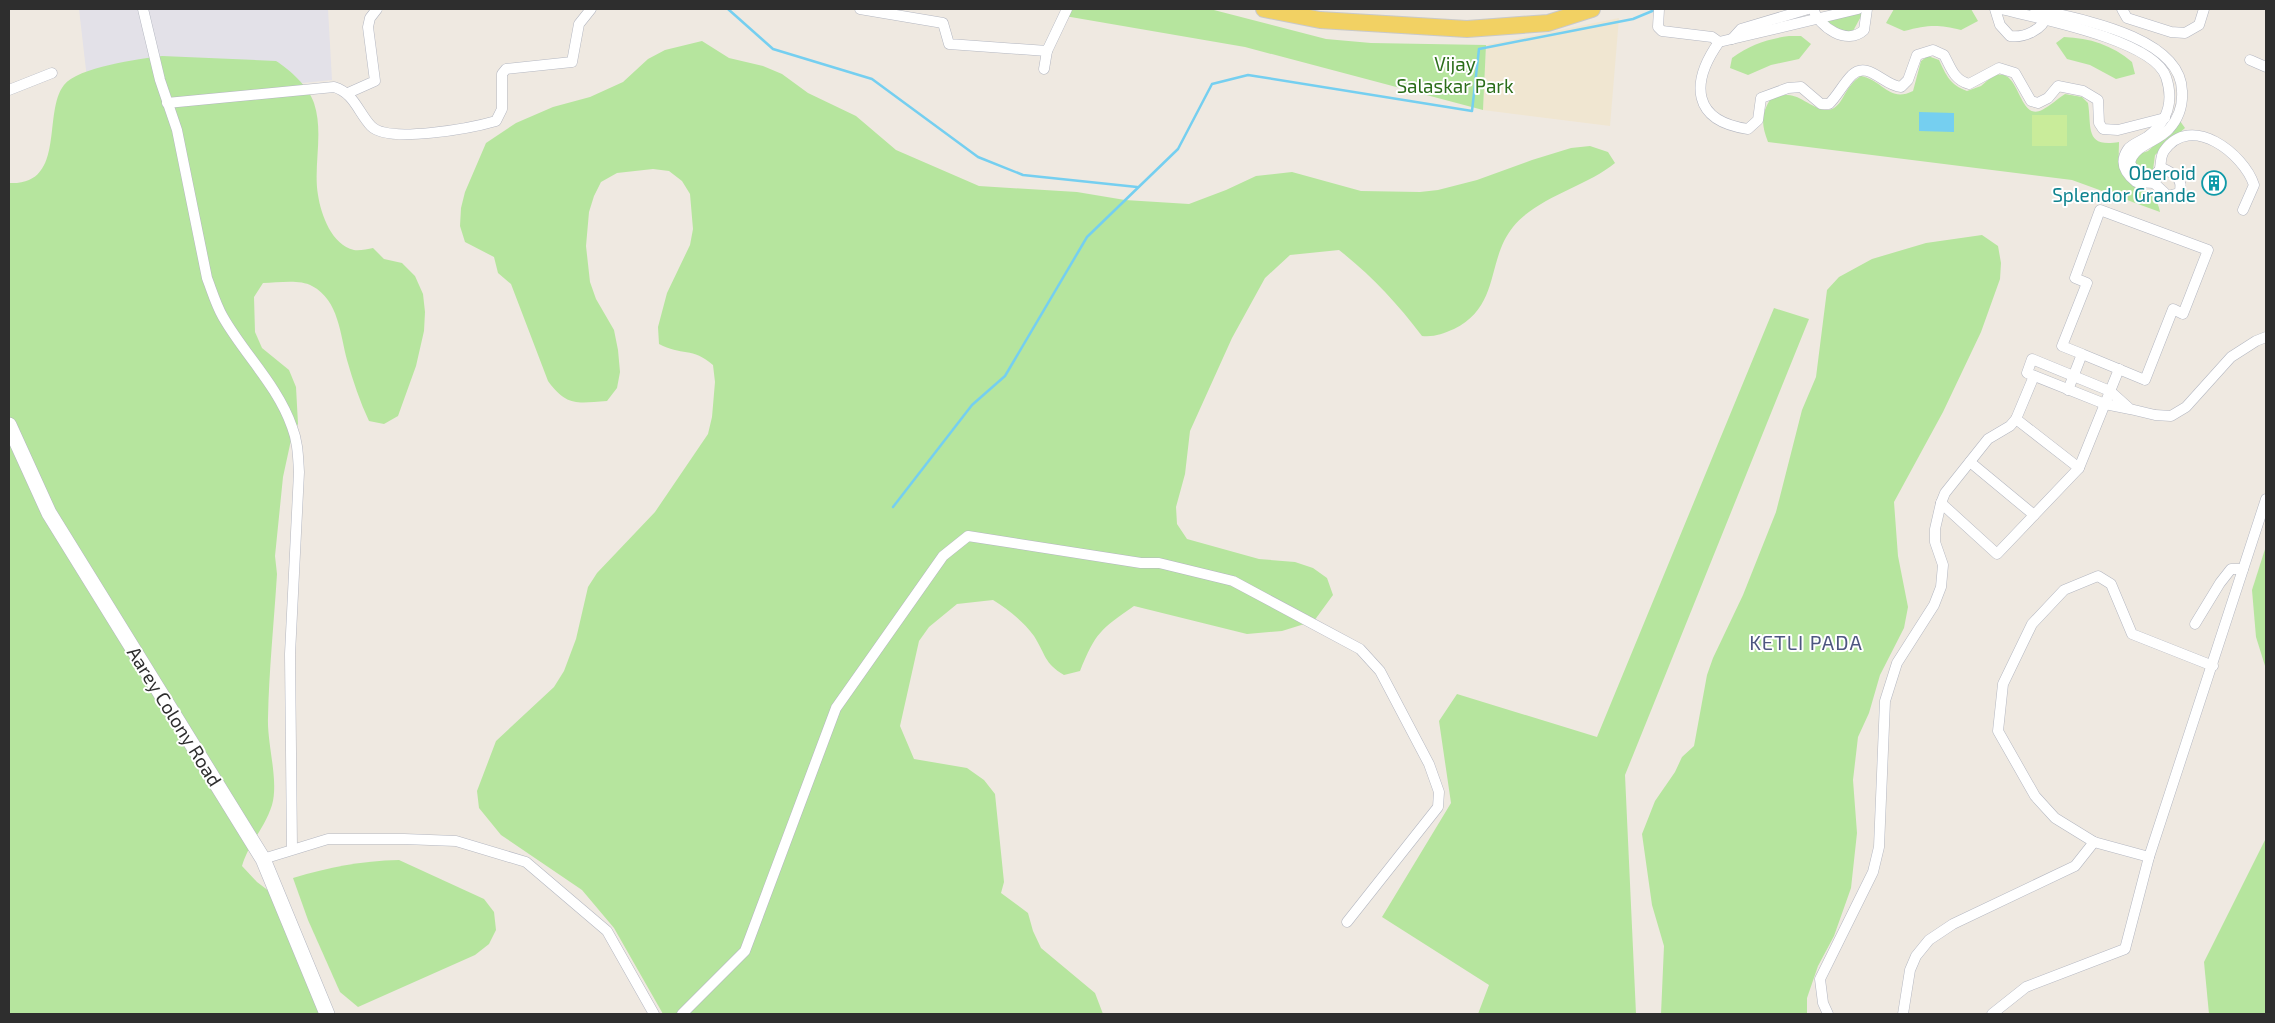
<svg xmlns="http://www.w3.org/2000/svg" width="2275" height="1023" viewBox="0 0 2275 1023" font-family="'Exo 2',sans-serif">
  <rect width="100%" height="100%" fill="#efe9e1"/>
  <path fill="#e3e1e8" d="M79 9H328L332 80 90 105Z"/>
  <path fill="#f0e6d1" d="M1619 18 1610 126 1483 110 1486 45Z"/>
  <g fill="#b6e59e">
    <path d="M1062 9H1210L1326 39 1371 43 1486 45 1483 110 1245 47 1059 15Z"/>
    <path d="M1894 9H1971L1978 21 1961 30C1937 24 1928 25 1904 31L1886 23Z"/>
    <path d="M1864 11 1853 31 1843 32 1826 21Z"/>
    <path d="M1789 36H1801L1811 44 1799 59 1771 65 1748 75 1730 68 1732 58C1750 45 1767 39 1789 36Z"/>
    <path d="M2064 37C2090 38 2112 45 2132 62L2135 74 2116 79 2090 65 2067 59 2056 43Z"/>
    <path d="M702 41 729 58 763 66 782 74 808 93 856 116 896 150 979 186 1077 192 1125 200 1189 204 1226 190 1256 176 1292 172 1361 191 1420 192 1438 190 1477 180 1532 160 1571 148 1590 146 1608 152 1615 163C1586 187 1537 197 1513 227 1486 260 1501 306 1454 329 1442 334 1435 337 1422 336 1397 303 1371 275 1339 250L1290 255 1265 278 1232 338 1190 431 1185 474 1176 507 1177 524 1187 539 1259 559 1295 562 1313 568 1327 578 1333 595 1314 621 1282 631 1247 634 1134 606C1100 630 1096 632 1080 671L1064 675C1044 663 1046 655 1034 636 1023 621 1009 610 993 600L957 604 929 627 919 641 900 726 914 759 967 768 984 780 995 794 1004 882 1001 893 1028 913 1033 931 1041 948 1095 993 1103 1014H663L614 928 582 890 501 835 479 808 477 791 496 741 554 687 564 671 576 639 588 587 597 573 655 512 708 434 712 417 715 382 713 365C693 347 681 356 659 344L658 327 667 293 690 245 693 229 690 194 682 181 669 171 653 169 617 173 601 182 594 196 589 212 586 246 590 282 596 299 614 330 618 350 620 372 617 388 607 401C577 403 567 407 548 381L511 284 498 273 494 257 465 242 460 226 461 208 465 192 486 143 516 123 553 107 590 97 623 82 648 59 665 50Z"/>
    <path d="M162 56 276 61C289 69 309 87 314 103 324 133 313 166 318 195 321 215 332 245 354 250 359 251 368 249 373 248L384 259 402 263 415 276 423 294 425 312 424 331 416 366 398 416 384 424 369 421C360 402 353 381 347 360 340 335 339 300 312 286 299 279 278 283 263 283L254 297 255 332 262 348 289 370 296 387 298 424 291 440 283 477 275 556 277 574C274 622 269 670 268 718 267 744 279 781 272 805 265 828 248 844 242 866L257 882 278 898 322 1014H9V183C67 186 42 113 64 85 78 67 139 59 162 56Z"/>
    <path d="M1928 56 1939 60C1946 75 1950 85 1967 91L1981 86 1995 74C1998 75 2004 74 2006 76 2020 83 2022 120 2042 110 2050 106 2057 99 2065 94L2082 97 2088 103C2092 127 2084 148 2119 142 2119 149 2118 160 2120 166 2127 187 2157 188 2160 212L2072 180 1768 142C1761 124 1761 114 1771 98 1776 97 1782 95 1787 95 1802 94 1820 117 1834 108 1844 102 1845 86 1861 76 1883 80 1889 103 1913 91L1921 61Z"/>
    <path d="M2180 121 2185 128 2155 155 2153 170 2148 172 2135 166V159L2139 154 2148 151Z"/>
    <path d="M1982 235 1998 246 2001 263 2000 279 1981 332 1943 412 1894 502 1898 556 1908 607 1904 628 1880 675 1869 713 1858 737 1853 780 1857 833 1851 888 1834 936 1818 966 1807 998V1014H1661L1664 946 1652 905 1642 834 1655 801 1675 772 1682 757 1694 746 1707 675 1713 658 1743 595 1776 512 1802 410 1816 377 1827 290 1839 277 1872 259 1926 243Z"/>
    <path d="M1774 308 1809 319 1625 775 1636 1014H1478L1489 985 1382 917 1451 803 1439 721 1457 694 1597 737Z"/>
    <path d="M2266 546V669L2256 637 2252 590Z"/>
    <path d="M2266 838V1014H2209L2204 962Z"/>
    <path d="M399 860 484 899 494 912 496 930 489 944 475 955 358 1007 340 992 308 920 293 878C330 867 360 861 399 860Z"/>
  </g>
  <rect fill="#c9ec9a" x="2032" y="115" width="35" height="31"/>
  <path fill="#75cff0" d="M1919 112 1954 113V132L1919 131Z"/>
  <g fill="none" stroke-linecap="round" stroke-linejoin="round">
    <g stroke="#75cff0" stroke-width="2.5">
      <path d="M728 9 773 49 872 79 978 157 1023 175 1137 187"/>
      <path d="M893 507 972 405 1005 376 1087 237 1178 149 1212 84 1248 75 1472 111 1479 49 1633 19 1657 9"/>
    </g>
    <g stroke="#b4b7c1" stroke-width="11">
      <g id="street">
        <path d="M143 9 160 80 177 130 207 278C212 291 216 305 223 317 244 354 278 386 292 427 298 442 298 457 299 472L290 654 292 849"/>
        <path d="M860 9 943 23 949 44 1047 51 1067 9"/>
        <path d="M1659 9 1658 27 1662 31 1712 37 1719 42"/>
        <path d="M1813 9C1819 27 1847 46 1864 30L1867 9"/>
        <path d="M1858 9 1719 42C1690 83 1692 121 1748 129L1758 120 1761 98 1788 88 1801 87 1821 104H1829C1838 95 1843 84 1852 75 1868 60 1884 86 1901 87L1908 80 1917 55 1933 50 1944 55C1951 68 1954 80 1969 84L1999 68 2015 73 2031 101 2038 103 2048 98 2058 86 2083 91 2098 100 2099 123 2103 129 2118 130 2165 118"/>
        <path d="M1995 9 2000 25 2010 36C2024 38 2043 30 2047 15"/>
        <path d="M2001 9C2037 18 2154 40 2166 77 2174 101 2168 122 2147 137 2141 141 2132 144 2128 149 2119 162 2125 173 2136 182L2154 183C2164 170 2158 160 2164 151 2191 112 2244 154 2254 185L2243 210"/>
        <path d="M2035 9C2078 19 2181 36 2182 91 2183 106 2179 118 2169 129 2158 142 2133 145 2130 163L2135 172 2152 177 2160 170"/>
        <path d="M2122 9 2127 18 2171 32 2185 33 2199 25 2204 9"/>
        <path d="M1732 39 1741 29 1808 9"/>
        <path d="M2250 60 2266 67"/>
        <path d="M1044 69 1047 51"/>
        <path d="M9 90 52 73"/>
        <path d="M348 93 375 81 368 27 370 18 377 9"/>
        <path d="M167 103 334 87C354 93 358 112 371 126 388 144 472 128 496 121L502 109V74L506 69 572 62 579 24 591 9"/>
        <path d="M2154 183 2168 196 2179 193C2185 179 2173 173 2162 168"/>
        <path d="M2034 376 2016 419 2010 426 1988 439 1945 493 1941 503 1997 554 2079 468 2119 369"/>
        <path d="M2068 390 2082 354 2062 346 2087 283 2075 278 2100 210 2208 250 2183 314 2173 309 2145 380 2082 354"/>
        <path d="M2130 409 2105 404 2027 373 2032 359 2110 391 2130 409 2155 415 2171 416 2186 407 2231 357 2256 341 2266 337"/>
        <path d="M2016 419 2079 468"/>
        <path d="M1970 462 2034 515"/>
        <path d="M2195 624 2220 583 2231 569H2243"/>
        <path d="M2149 857 2094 842 2055 818 2035 796 1998 731 2003 684 2032 624 2064 590 2098 576 2111 584 2132 634 2213 666"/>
        <path d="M263 859 328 839H404L456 841 526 862 607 931 654 1014"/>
        <path d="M682 1014 745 951 836 708 943 556 968 536 1141 563H1159L1233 581 1360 649 1380 671 1429 764 1439 792 1438 807 1347 922"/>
        <path d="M1828 1014 1823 1003 1820 979 1873 872 1879 847 1885 701 1897 663 1934 605 1941 587 1943 565 1935 542V529L1941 503"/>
        <path d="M1903 1014 1910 970 1916 956 1929 940 1953 924 2075 866 2094 842"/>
        <path d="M1992 1014 2026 987 2125 949 2149 857 2266 499"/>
      </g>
    </g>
    <g stroke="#b4b7c1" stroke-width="16">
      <path id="secondary" d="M9 425 49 513 263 859 327 1014"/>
    </g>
    <g stroke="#c9c9c9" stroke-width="18">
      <path id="primary" d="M1264 9 1320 20 1467 29 1548 23 1592 9"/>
    </g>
    <use href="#street" stroke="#fff" stroke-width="10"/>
    <use href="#secondary" stroke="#fff" stroke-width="15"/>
    <use href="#primary" stroke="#f2d163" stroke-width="16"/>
  </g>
  <defs>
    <g id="building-ring" transform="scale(1.25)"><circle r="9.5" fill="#fff" stroke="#0f9aa8" stroke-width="1.5"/><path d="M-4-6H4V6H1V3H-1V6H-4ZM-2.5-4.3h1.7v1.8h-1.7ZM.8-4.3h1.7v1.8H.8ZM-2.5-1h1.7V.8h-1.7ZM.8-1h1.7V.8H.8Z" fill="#0f9aa8"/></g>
  </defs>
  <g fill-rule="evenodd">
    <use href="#building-ring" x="2214" y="183"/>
  </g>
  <g text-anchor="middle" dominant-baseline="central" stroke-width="4" stroke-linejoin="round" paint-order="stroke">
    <g font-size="19" fill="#2c6e1b" stroke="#fff">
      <text x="1455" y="63">Vijay<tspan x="1455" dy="22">Salaskar Park</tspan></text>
    </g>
    <g font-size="19" fill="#0d838f" stroke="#fff" text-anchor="end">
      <text x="2196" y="172">Oberoid<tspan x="2196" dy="22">Splendor Grande</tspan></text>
    </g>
    <g font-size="19" fill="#2e2e2e" stroke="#fff">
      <text transform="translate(175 716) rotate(58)">Aarey Colony Road</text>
    </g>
    <g font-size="20" letter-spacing="1" fill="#4d5680" stroke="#fff">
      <text x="1806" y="642">KETLI PADA</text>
    </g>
  </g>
  <rect width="2275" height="1023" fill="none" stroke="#2e2e2e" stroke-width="20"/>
</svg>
